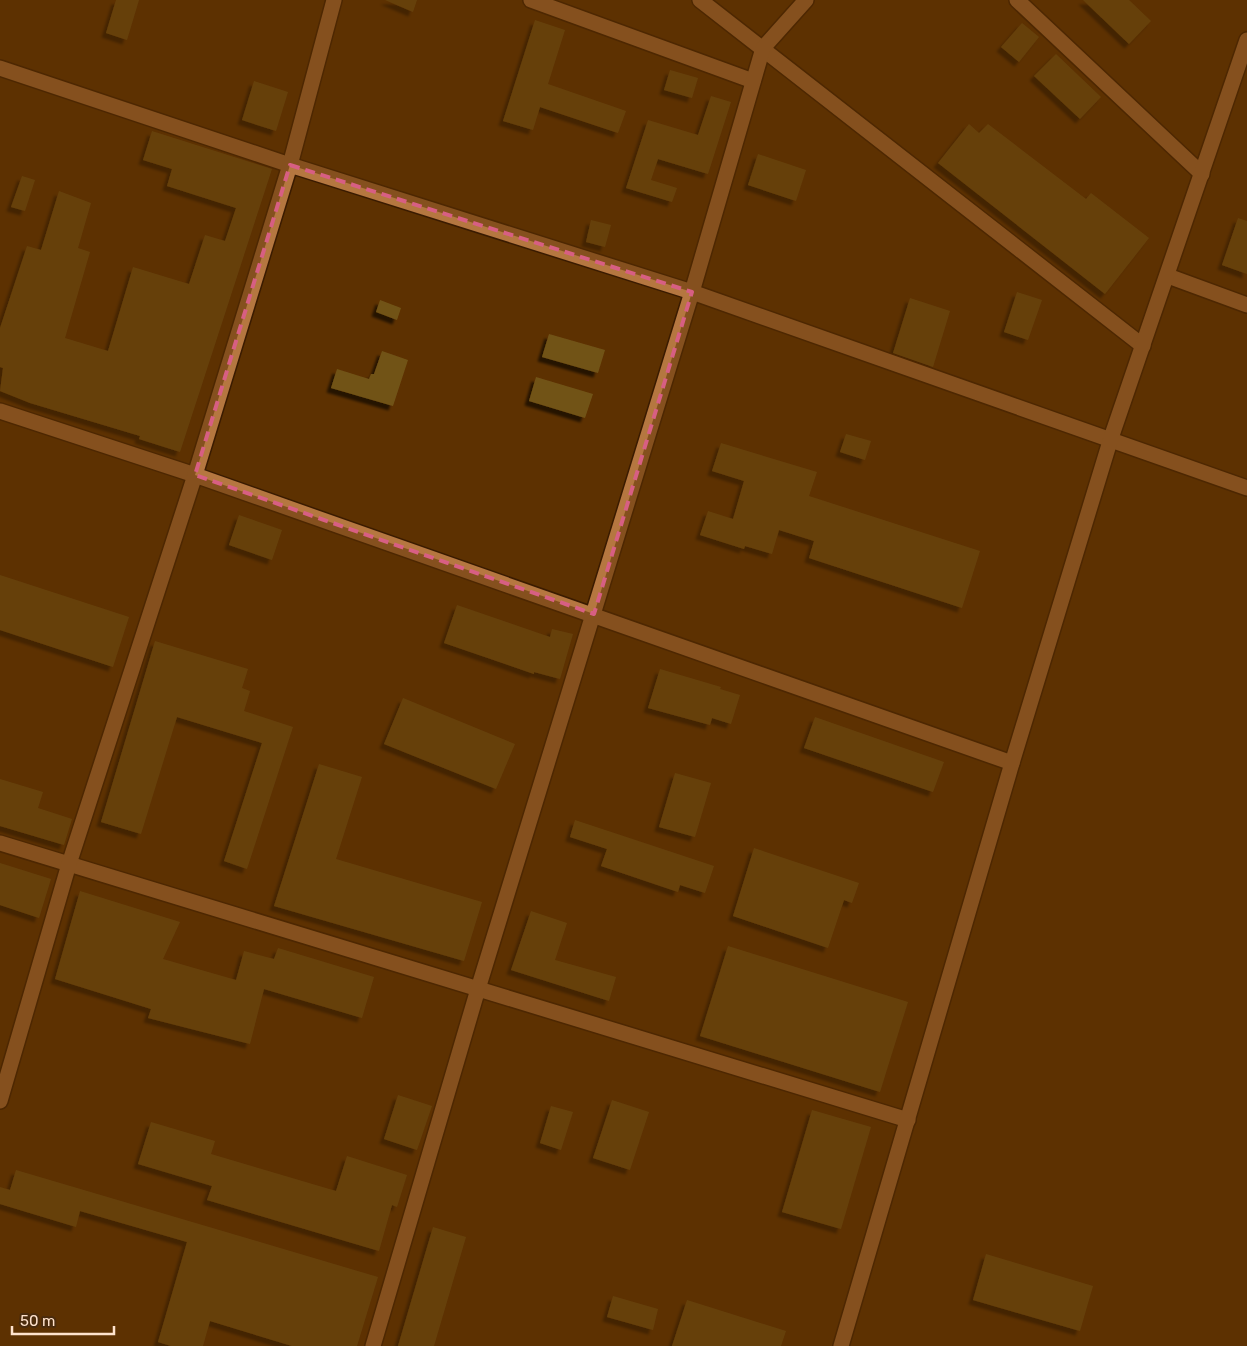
<svg xmlns="http://www.w3.org/2000/svg" width="1247" height="1346" viewBox="0 0 1247 1346" font-family="Rubik,sans-serif">
  <defs>
    <filter id="shadow"><feDropShadow dx="-4.5" dy="4.5" stdDeviation="1" flood-color="#0009"/></filter>
  </defs>
  <rect width="100%" height="100%" fill="#5d3101"/>
  <g fill="#715318" filter="url(#shadow)">
    <path d="M116 0H139L127 40 106 33Z"/>
    <path d="M385 0H417L413 12Z"/>
    <path d="M1083 0H1129L1151 21 1129 44Z"/>
    <path d="M535 20 565 30 548 84 626 111 618 133 540 107 533 130 503 121Z"/>
    <path d="M1022 23 1039 37 1019 62 1001 47Z"/>
    <path d="M1056 54 1101 97 1080 119 1034 76Z"/>
    <path d="M670 70 698 78 692 98 664 90Z"/>
    <path d="M254 81 288 92 276 131 242 120Z"/>
    <path d="M711 96 731 102 708 174 658 159 651 180 677 188 672 202 626 188 648 120 698 135Z"/>
    <path d="M969 124 979 133 988 124 1086 199 1091 193 1149 238 1105 294 938 163Z"/>
    <path d="M152 131 272 169 180 452 139 439 140 436 30 403 0 391 3 368 0 367V328L27 246 41 250 59 191 91 203 78 248 90 252 65 338 108 351 133 267 189 284 205 235 225 241 236 208 167 186 172 169 143 160Z"/>
    <path d="M758 154 806 170 796 201 748 185Z"/>
    <path d="M22 176 35 180 25 211 11 207Z"/>
    <path d="M1238 218 1247 221V274L1222 265Z"/>
    <path d="M591 220 611 225 605 247 586 242Z"/>
    <path d="M1017 292 1042 300 1028 340 1004 332Z"/>
    <path d="M910 298 950 311 933 367 893 353Z"/>
    <path d="M380 300 401 308 397 320 376 312Z"/>
    <path d="M549 334 605 350 598 373 542 357Z"/>
    <path d="M382 351 408 360 393 406 331 388 337 369 369 379 371 374H374Z"/>
    <path d="M536 377 593 394 585 418 529 401Z"/>
    <path d="M846 434 871 441 865 460 840 452Z"/>
    <path d="M721 443 817 472 809 496 980 551 962 608 809 558 814 541 779 530 772 554 745 546 744 549 700 535 708 511 733 519 744 481 712 471Z"/>
    <path d="M239 515 282 530 272 560 229 545Z"/>
    <path d="M0 575 129 617 113 667 0 630Z"/>
    <path d="M457 605 550 637 552 629 573 634 560 679 534 672V674L444 643Z"/>
    <path d="M155 641 248 669 242 688 250 691 244 711 293 727 247 869 224 861 262 743 177 717 141 834 101 822Z"/>
    <path d="M660 669 721 687 720 689 740 695 731 724 712 718 710 725 648 708Z"/>
    <path d="M403 698 515 744 496 789 384 744Z"/>
    <path d="M815 717 944 762 933 792 804 748Z"/>
    <path d="M319 764 362 777 336 859 482 902 464 961 274 906Z"/>
    <path d="M675 773 711 783 695 837 659 827Z"/>
    <path d="M0 779 43 792 38 808 72 819 64 845 0 826Z"/>
    <path d="M575 820 714 866 705 893 680 885 678 892 601 866 607 849 570 837Z"/>
    <path d="M754 848 859 883 852 903 844 900 828 948 733 916Z"/>
    <path d="M0 863 51 879 39 918 0 905Z"/>
    <path d="M80 891 180 922 163 959 236 980 244 951 274 959 278 948 374 977 362 1018 264 989 250 1044 148 1018 151 1009 55 979Z"/>
    <path d="M531 911 567 923 555 960 616 977 609 1001 511 970Z"/>
    <path d="M728 946 908 1002 880 1092 700 1036Z"/>
    <path d="M398 1095 432 1106 417 1150 384 1139Z"/>
    <path d="M612 1100 649 1112 630 1170 593 1158Z"/>
    <path d="M551 1106 573 1112 561 1150 540 1143Z"/>
    <path d="M812 1110 871 1127 841 1229 782 1212Z"/>
    <path d="M151 1122 215 1141 211 1154 336 1191 347 1156 407 1175 397 1207 392 1205 379 1251 207 1200 212 1186 138 1164Z"/>
    <path d="M16 1170 378 1277 357 1346H292L210 1321 203 1346H171L158 1342 187 1242 80 1211 76 1227 0 1204V1187L10 1190Z"/>
    <path d="M433 1227 466 1237 434 1346H398Z"/>
    <path d="M986 1254 1093 1286 1080 1331 973 1300Z"/>
    <path d="M613 1296 658 1309 653 1330 607 1317Z"/>
    <path d="M687 1300 786 1331 781 1346H672Z"/>
  </g>
  <g fill="none" stroke-linecap="round" stroke-linejoin="round">
    <g stroke="#3a1b00" stroke-width="18">
      <g id="minor">
        <path d="M531 0 753 81"/>
        <path d="M700 0 1143 346"/>
        <path d="M1017 0 1202 174"/>
        <path d="M0 68 290 165 334 0"/>
        <path d="M1168 276 1247 305"/>
        <path d="M0 411 195 475 1012 763"/>
        <path d="M0 843 908 1120"/>
        <path d="M0 1101 69 864 195 475 290 165 692 292 1247 488"/>
        <path d="M373 1346 478 989 692 292 763 48 806 0"/>
        <path d="M841 1346 1012 763 1111 438 1247 40"/>
      </g>
    </g>
    <use href="#minor" stroke="#b57740" stroke-width="15"/>
  </g>
  <path d="M0 0H1247V1346H0ZM290 165 692 292 594 614 195 475Z" fill="#5d3101" fill-opacity=".55" fill-rule="evenodd"/>
  <path fill="none" stroke="#d75f83" stroke-width="4" stroke-dasharray="10 6" stroke-linejoin="round" d="M290 165 692 292 594 614 195 475Z"/>
  <path d="M12 1326v8h102v-8" fill="none" stroke="#ffe3cd" stroke-width="2.5"/>
  <text x="20" y="1326" font-size="15" fill="#ffe3cd" stroke="#4a2b0d" stroke-width="4" paint-order="stroke">50 m</text>
</svg>
